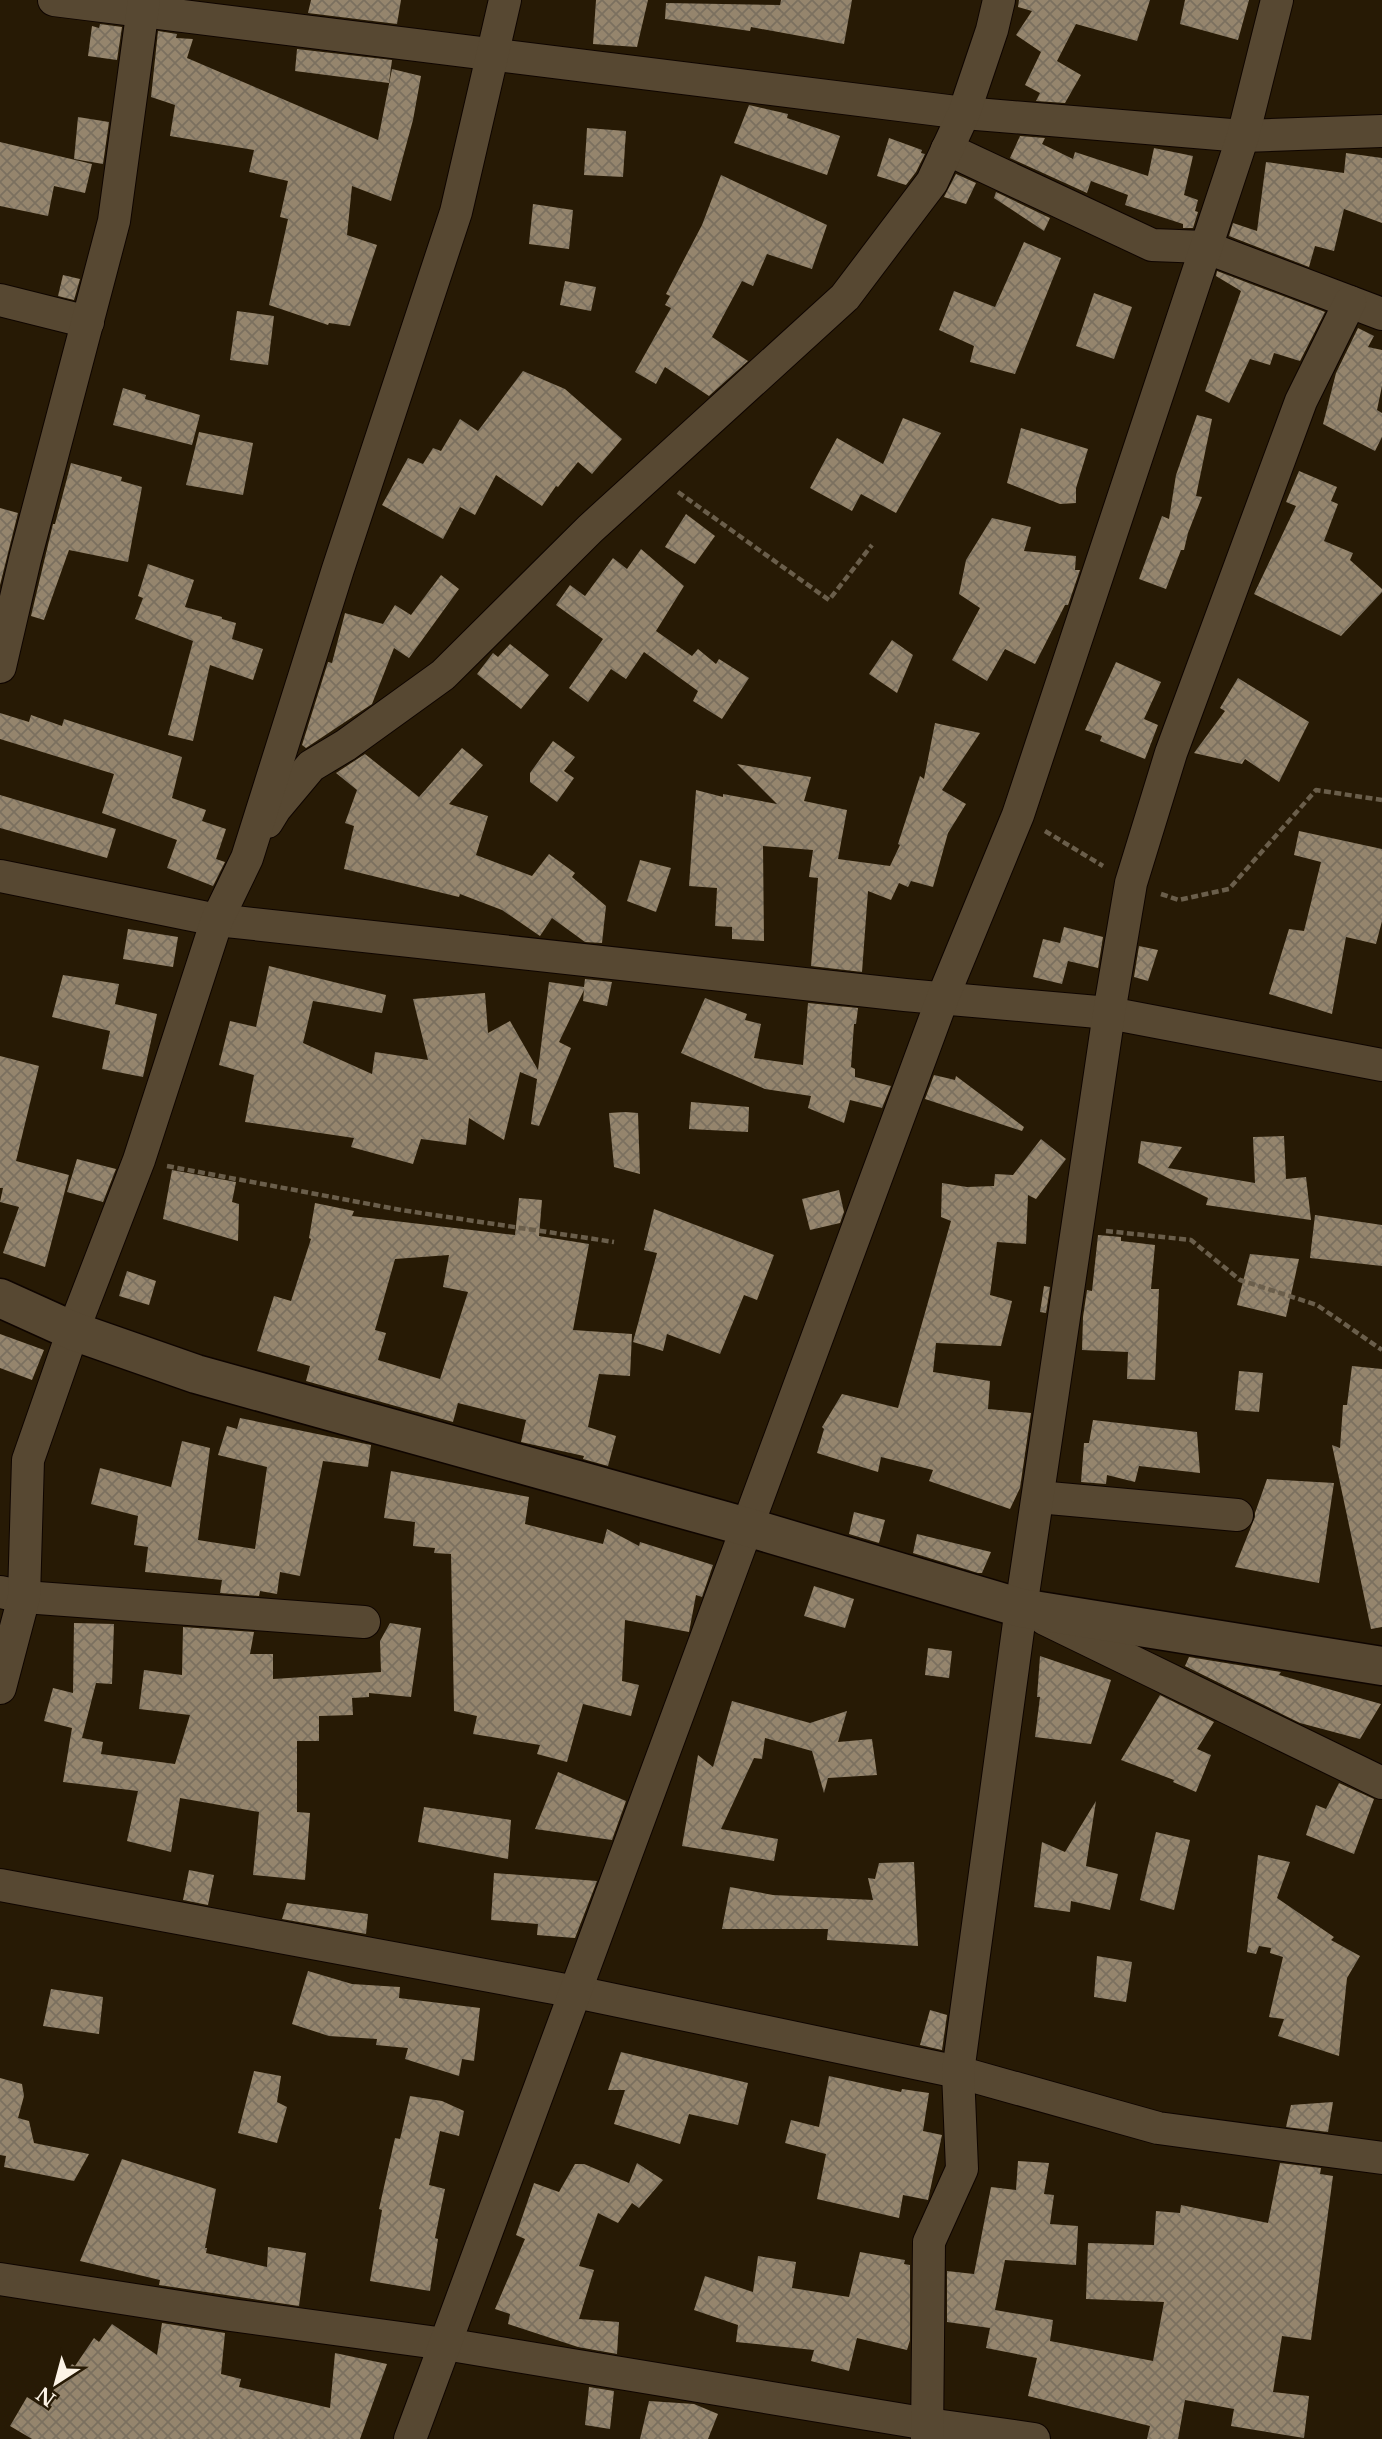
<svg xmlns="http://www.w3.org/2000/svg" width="1382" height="2439" viewBox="0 0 1382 2439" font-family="'Libre Baskerville',serif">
  <defs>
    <pattern id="building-cross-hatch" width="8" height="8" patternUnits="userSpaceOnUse" patternTransform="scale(1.75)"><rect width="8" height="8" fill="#95856d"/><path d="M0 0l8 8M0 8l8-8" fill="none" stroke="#7b705f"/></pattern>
  </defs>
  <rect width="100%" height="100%" fill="#271a05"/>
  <g fill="url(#building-cross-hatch)" fill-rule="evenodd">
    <path d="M311 0H401L397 24 308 13Z"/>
    <path d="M596 0H648L637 47 593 44Z"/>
    <path d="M781 0H852L844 44 751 27 750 31 665 19 666 3 780 5Z"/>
    <path d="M1019 0H1150L1137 41 1076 24 1057 61 1081 75 1065 103 1036 101 1040 93 1025 85 1041 52 1016 35 1032 11 1018 7Z"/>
    <path d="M1185 0H1249L1238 40 1180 24Z"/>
    <path d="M100 24 122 27 117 60 88 56 92 26 99 28Z"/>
    <path d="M158 31 177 34 176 38 193 39 187 58 378 140 392 69 421 76 413 120 391 201 352 186 347 235 377 245 350 326 329 323 328 325 269 305 288 219 280 217 288 181 249 172 254 150 170 136 175 105 151 97Z"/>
    <path d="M297 49 392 60 389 83 295 71Z"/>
    <path d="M749 105 788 114 787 118 840 136 827 175 734 143Z"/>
    <path d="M78 117 109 122 103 164 74 159Z"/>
    <path d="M587 128 626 131 623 177 584 175Z"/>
    <path d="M1020 136 1045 138 1042 144 1073 159 1075 152 1148 176 1154 148 1193 156 1184 195 1198 200 1195 211 1198 212 1193 228H1183V224L1125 205 1128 195 1091 181 1087 193 1010 158Z"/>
    <path d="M889 138 922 150 921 153 925 154 916 172 906 185 877 176Z"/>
    <path d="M0 142 92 164 85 193 54 186 48 216 0 206Z"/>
    <path d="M1346 153 1382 158V223L1344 209 1334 251 1315 246 1309 267 1229 236 1233 223 1257 231 1266 162 1344 173Z"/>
    <path d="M956 174 976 183 966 204 944 197Z"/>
    <path d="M721 175 827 225 812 269 767 254 753 286 742 281 712 337 748 361 709 396 665 367 656 384 635 372 671 308 665 305 670 296 666 294 702 225Z"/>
    <path d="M996 192 1050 218 1044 231 994 198Z"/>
    <path d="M533 204 573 210 569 249 529 244Z"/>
    <path d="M1024 242 1061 258 1015 374 970 362 974 346 939 330 954 291 995 307Z"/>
    <path d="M1217 271 1325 312 1300 361 1274 353 1270 365 1250 359 1229 403 1205 391 1241 291 1216 276Z"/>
    <path d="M63 275 80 279 74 300 58 296Z"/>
    <path d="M565 281 596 287 591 311 560 305Z"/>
    <path d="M1094 293 1132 307 1114 359 1076 346Z"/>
    <path d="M237 311 274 316 268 365 230 360Z"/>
    <path d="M1358 328 1374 336 1368 347 1382 350V386L1377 410 1382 413V437L1375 451 1323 424 1336 373Z"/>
    <path d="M523 371 565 389 622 439 592 474 578 462 558 487 556 486 542 506 496 475 475 515 460 507 443 539 382 505 408 458 423 464 433 448 441 451 460 419 478 431Z"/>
    <path d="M123 388 146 395 145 399 200 415 192 445 113 425Z"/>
    <path d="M1197 415 1212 419 1196 496 1202 497 1188 533 1184 550H1181L1166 589 1139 579 1162 516 1169 519 1176 475Z"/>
    <path d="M903 418 941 433 896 513 861 494 852 511 810 488 837 438 883 464Z"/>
    <path d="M1021 428 1088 449 1076 488V503L1060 504 1007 483Z"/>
    <path d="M199 432 253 443 243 495 186 485Z"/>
    <path d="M71 463 122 477 121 481 142 487 128 562 69 550 44 620 31 616 53 524H55Z"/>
    <path d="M1299 471 1337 487 1331 501 1338 504 1324 541 1353 553 1350 560 1382 589V592L1341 636 1254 594 1296 506 1286 502Z"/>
    <path d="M0 508 18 513 0 585Z"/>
    <path d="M686 514 715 536 695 564 665 547Z"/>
    <path d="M992 518 1031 527 1024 551 1076 556 1075 570H1080L1068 605H1065L1035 664 1005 649 987 681 952 660 980 608 959 594 966 560Z"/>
    <path d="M641 549 684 586 656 631 692 656 698 649 716 664 719 659 749 678 722 719 693 701 698 691 644 652 626 679 611 669 588 702 569 688 603 639 556 605 570 585 585 596 613 558 627 569Z"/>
    <path d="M148 564 194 580 185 607 222 617V619L236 623 232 639 263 649 253 680 210 665 193 741 168 735 193 641 135 619 143 598 138 596Z"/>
    <path d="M441 575 459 589 409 658 394 648 372 704 306 748 302 745 328 662 332 663 345 613 383 624 395 605 411 615Z"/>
    <path d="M892 640 913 655 897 693 869 674Z"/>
    <path d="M510 644 549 675 521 709 477 674 493 653 498 657Z"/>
    <path d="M1116 662 1161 682 1144 719 1158 725 1145 759 1100 741 1102 736 1085 730Z"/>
    <path d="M1238 678 1309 722 1279 782 1245 759 1242 764 1194 753 1225 711 1220 708Z"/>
    <path d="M0 713 29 722 31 715 62 726 64 719 182 757 172 798 206 810 202 821 226 829 216 859 225 862 213 886 167 868 177 840 102 813 114 774 0 739Z"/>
    <path d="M935 723 980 733 942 790 966 804 948 833 933 887 911 881 908 887 899 883 891 900 868 891 862 972 811 966 818 878 809 877 813 850 763 846 764 941 732 939V927L715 926 717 888 689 886 696 790 723 797V794L777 804 737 764 811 777 804 801 847 810 838 859 890 866 900 845 898 844 920 776 924 779Z"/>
    <path d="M553 741 575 757 564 771 574 778 557 802 530 782V773Z"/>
    <path d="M462 748 483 765 449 804 488 816 476 855 532 876 549 854 575 873 572 877 606 906 602 943 585 942 552 918 540 936 502 910 460 894 459 897 344 869 354 826 345 823 357 790 336 773 365 754 419 797Z"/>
    <path d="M0 795 116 829 107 858 0 828Z"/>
    <path d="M1299 831 1382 849V921L1376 944 1346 937 1332 1014 1269 994 1289 929 1304 931 1321 862 1294 855Z"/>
    <path d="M640 860 671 868 656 912 627 901Z"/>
    <path d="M1064 927 1103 937 1098 968 1068 961 1062 984 1033 977 1043 939 1060 943Z"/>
    <path d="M128 929 178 937 173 967 123 959Z"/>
    <path d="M1139 946 1158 950 1148 981 1134 977Z"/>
    <path d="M269 966 386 995 382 1013 313 1001 303 1043 372 1074 375 1052 428 1060 413 999 485 993 488 1033 510 1021 538 1070 549 982 584 987 585 979 612 982 607 1006 583 1001 584 990 559 1042 571 1048 539 1126 531 1124 537 1079 520 1072 504 1140 469 1118 466 1145 421 1139 413 1164 351 1147 354 1138 245 1122 254 1075 219 1065 230 1021 256 1027Z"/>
    <path d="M63 975 119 984 115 1004 157 1014 143 1077 102 1069 110 1031 52 1017Z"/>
    <path d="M705 998 747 1014 745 1020 761 1024 754 1058 803 1065 808 1003 858 1008 856 1024H854L851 1067 855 1069V1077L891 1086 882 1108 850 1100 844 1123 808 1108 811 1096 765 1089 681 1053Z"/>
    <path d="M0 1056 39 1066 16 1161 69 1175 45 1267 3 1253 19 1207 0 1202 3 1188H0Z"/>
    <path d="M934 1075 955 1080 956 1076 1024 1127 1022 1131 925 1099Z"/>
    <path d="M691 1102 749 1107 748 1132 689 1129Z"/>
    <path d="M625 1112 638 1113 640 1174 614 1167 609 1113Z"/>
    <path d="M1284 1136 1286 1179 1306 1177 1311 1220 1206 1205 1208 1198 1138 1163 1141 1141 1182 1147 1168 1168 1255 1183 1253 1137Z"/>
    <path d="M1041 1139 1066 1159 1036 1199 1028 1195 1026 1244 997 1242 990 1295 1012 1301 1001 1346 936 1343 933 1372 990 1381 988 1409 1031 1413 1020 1488 1010 1509 929 1481 933 1470 881 1457 878 1472 817 1453 824 1429 822 1427 842 1394 898 1408 951 1221 941 1217 942 1183 967 1187 994 1186 995 1174 1013 1175Z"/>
    <path d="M77 1159 116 1169 103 1202 67 1192Z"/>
    <path d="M172 1170 236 1182 232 1202 239 1204 238 1241 163 1219Z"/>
    <path d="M839 1190 844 1212 840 1223 810 1230 802 1199Z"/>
    <path d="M519 1198 542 1200 539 1236 589 1244 573 1330 632 1334 630 1376 599 1374 588 1427 616 1436 608 1466 583 1459 584 1456 521 1442 526 1420 458 1403 453 1422 306 1381 310 1366 257 1351 274 1296 291 1301 311 1239 309 1238 315 1203 354 1211 352 1216 515 1235ZM449 1255 443 1287 468 1292 440 1379 378 1360 386 1333 375 1330 395 1259Z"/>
    <path d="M654 1209 774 1255 757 1300 744 1295 720 1354 667 1334 663 1351 633 1342 657 1253 644 1250Z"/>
    <path d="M1315 1215 1382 1225V1266L1310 1258Z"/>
    <path d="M1098 1235 1121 1237V1241L1155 1245 1151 1289H1159L1155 1380 1127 1379 1128 1352 1082 1350 1083 1317 1087 1290 1092 1291Z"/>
    <path d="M1250 1254 1299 1259 1286 1317 1237 1305Z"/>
    <path d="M127 1271 156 1281 149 1305 119 1296Z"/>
    <path d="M1044 1286 1050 1287 1046 1313 1040 1312Z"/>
    <path d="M0 1334 44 1350 32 1380 0 1368Z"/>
    <path d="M1352 1366 1382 1369V1627L1371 1629 1332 1445 1340 1448 1343 1405H1347Z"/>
    <path d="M1239 1371 1263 1373 1259 1412 1235 1410Z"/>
    <path d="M240 1418 371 1445 368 1467 323 1461 300 1576 280 1572 277 1594 260 1591 259 1596 220 1593 222 1580 145 1572 148 1547 134 1545 138 1516 91 1504 100 1468 171 1487 182 1441 210 1448 198 1540 255 1549 267 1467 218 1455 227 1426 237 1429Z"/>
    <path d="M1093 1420 1197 1432 1200 1473 1139 1466 1135 1482 1107 1475 1106 1484 1081 1482 1084 1443H1089Z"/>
    <path d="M391 1471 529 1497 525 1524 603 1544 607 1529 639 1546 640 1542 713 1565 702 1597 696 1595 689 1632 625 1620 622 1681 639 1685 631 1716 583 1704 567 1762 537 1754 540 1745 473 1734 477 1716 454 1711 451 1554 434 1553 435 1548 413 1546 415 1522 384 1518Z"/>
    <path d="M1267 1479 1334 1483 1319 1583 1235 1567 1255 1517V1513Z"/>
    <path d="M854 1512 885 1520 879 1543 849 1534Z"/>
    <path d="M917 1534 991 1552 982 1573H978L913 1553Z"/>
    <path d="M814 1586 854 1599 845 1628 804 1616Z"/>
    <path d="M74 1623 114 1624 112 1684 96 1683 82 1738 103 1742 101 1754 175 1764 190 1715 139 1709 144 1670 182 1675 183 1627 254 1632 250 1654H273V1679L381 1672 380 1641 390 1623 421 1628 411 1697 369 1693V1697L352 1698 353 1715 319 1716V1741H297V1812L310 1813 305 1880 253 1875 259 1812 180 1798 171 1852 127 1841 138 1791 63 1782 72 1728 44 1721 53 1688 73 1693Z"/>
    <path d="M928 1648 952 1651 949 1678 925 1675Z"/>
    <path d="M1040 1656 1111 1680 1091 1744 1035 1737 1040 1697H1037Z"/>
    <path d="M1189 1657 1281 1672 1279 1675 1381 1704 1360 1739 1300 1723 1185 1666Z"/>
    <path d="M1160 1695 1214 1722 1197 1749 1211 1755 1196 1792 1173 1782 1174 1780 1121 1760Z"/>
    <path d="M732 1701 810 1723 847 1711 838 1742 872 1739 877 1775 828 1778 824 1793 812 1751 765 1738 762 1759 754 1758 721 1829 778 1839 774 1861 682 1846 698 1755 713 1767Z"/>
    <path d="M558 1772 626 1801 612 1840 535 1829Z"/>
    <path d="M1339 1783 1374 1799 1354 1854 1306 1835 1316 1805 1326 1809Z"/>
    <path d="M1096 1801 1086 1866 1118 1874 1110 1910 1071 1901 1070 1912 1034 1907 1042 1842 1065 1852Z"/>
    <path d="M424 1807 511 1820 508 1859 418 1842Z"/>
    <path d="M1156 1832 1190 1840 1174 1910 1140 1900Z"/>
    <path d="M1258 1855 1290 1862 1277 1898 1334 1937 1331 1940 1360 1956 1347 1978 1339 2056 1278 2036 1284 2019 1269 2017 1283 1957 1270 1953 1271 1948 1259 1946 1256 1954 1247 1952Z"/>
    <path d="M914 1862 918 1946 827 1940 828 1929H722L730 1887 773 1895 873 1900 868 1878 875 1879 879 1863Z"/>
    <path d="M189 1870 214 1875 208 1905 183 1900Z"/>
    <path d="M494 1873 597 1881 575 1938 537 1935 538 1924 491 1920Z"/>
    <path d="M287 1903 368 1914 366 1934 282 1919Z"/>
    <path d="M1097 1956 1132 1962 1126 2002 1094 1997Z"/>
    <path d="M308 1971 352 1984 400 1987 399 1998 480 2008 474 2061 462 2059 459 2076 405 2059 408 2048 376 2045 377 2039 329 2036 292 2024Z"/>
    <path d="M51 1989 103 1997 99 2034 43 2026Z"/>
    <path d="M930 2010 947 2015 942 2050 920 2045Z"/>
    <path d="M621 2052 748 2083 738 2125 689 2114 680 2144 614 2124 625 2090H608Z"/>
    <path d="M254 2071 281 2076 277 2102 287 2107 277 2143 238 2133Z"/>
    <path d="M829 2076 901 2092 902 2089 929 2093 923 2131 942 2135 928 2200 903 2195 899 2218 817 2199 826 2154 785 2143 791 2120 819 2127Z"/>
    <path d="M0 2078 22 2084 24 2096 18 2118 29 2121 34 2143 89 2154 74 2181 4 2167 6 2156 0 2155Z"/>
    <path d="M410 2096 442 2101 464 2111 459 2136 440 2131 429 2185 445 2189 435 2238 438 2239 430 2291 370 2281 382 2210 379 2209 395 2138 400 2139Z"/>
    <path d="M1333 2102 1328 2132 1286 2127 1291 2105Z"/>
    <path d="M122 2159 216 2189 205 2248H207L206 2253 267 2267 268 2247 306 2253 299 2306 159 2285 160 2280 80 2261Z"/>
    <path d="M1018 2161 1049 2163 1044 2194 1054 2195 1050 2224 1078 2226 1076 2265 1005 2260 995 2310 1053 2320 1050 2341 1153 2361 1164 2302 1086 2299 1088 2243 1154 2245 1156 2211 1180 2213 1181 2205 1268 2223 1280 2163 1321 2168 1320 2174 1333 2176 1311 2340 1282 2336 1273 2392 1309 2396 1304 2438 1231 2426 1234 2409 1185 2400 1178 2439H1147L1150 2426 1028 2396 1037 2358 986 2348 990 2328 947 2322V2271L974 2274 991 2187 1016 2190Z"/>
    <path d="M637 2163 663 2180 639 2208 632 2203 618 2223 598 2213 579 2266 594 2270 579 2319 619 2322 617 2354 578 2347 508 2324 510 2314 495 2309 525 2239 516 2235 534 2183 559 2192 575 2164H584L629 2183Z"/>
    <path d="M860 2252 905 2260 904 2264 910 2265V2340L907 2350 857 2338 849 2371 811 2361 814 2350 736 2342 738 2325 694 2310 705 2276 753 2292 758 2256 796 2262 792 2288 849 2297Z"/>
    <path d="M162 2323 225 2333 221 2374 241 2379 239 2387 330 2408 335 2353 387 2364 360 2439H32L10 2426 27 2397 41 2406 72 2364 75 2366 94 2338 99 2342 112 2324 157 2355Z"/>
    <path d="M589 2387 614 2391 610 2429 585 2425Z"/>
    <path d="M649 2401 694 2404 718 2414 708 2439H640Z"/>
  </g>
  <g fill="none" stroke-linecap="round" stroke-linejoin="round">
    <g stroke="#0f0500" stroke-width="34">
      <g id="minor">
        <path d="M54 0 964 113 1243 136 1382 131"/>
        <path d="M947 149 1152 245 1205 247 1382 314"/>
        <path d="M0 300 88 322"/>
        <path d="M0 667 25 559 114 221 144 0"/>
        <path d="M267 822 275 809 311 766 346 745 443 675 590 529 845 297 932 182 964 113 992 30 999 0"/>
        <path d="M0 876 217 920 905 995 1109 1013 1382 1065"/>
        <path d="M1038 1497 1237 1515"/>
        <path d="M0 1592 24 1597 364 1622"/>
        <path d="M1045 1619 1382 1783"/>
        <path d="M0 1688 24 1597 28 1460 73 1331 139 1160 217 920 247 858 338 569 456 212 505 0"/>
        <path d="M0 1885 576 1992 958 2072 1158 2128 1382 2158"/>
        <path d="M0 2279 231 2315 445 2344 928 2424 1034 2439"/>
        <path d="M410 2439 943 997 1018 815 1243 136 1277 0"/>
        <path d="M927 2439 929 2242 962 2169 958 2072 1021 1608 1109 1013 1131 883 1171 753 1301 401 1350 302"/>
      </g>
    </g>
    <g stroke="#0f0500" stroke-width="41">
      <path id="tertiary" d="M0 1298 73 1331 196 1374 747 1527 1021 1608 1382 1666"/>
    </g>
    <g stroke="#6a5e4b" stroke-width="4.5" stroke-dasharray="7 3.5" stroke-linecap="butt">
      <path d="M678 492 829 600 872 545"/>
      <path d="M1045 831 1103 866"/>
      <path d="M1161 894 1179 900 1229 889 1316 790 1382 800"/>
      <path d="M167 1166 401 1210 614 1242"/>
      <path d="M1106 1231 1191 1240 1240 1280 1317 1305 1382 1350"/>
    </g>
    <use href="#minor" stroke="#574832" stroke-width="32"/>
    <use href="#tertiary" stroke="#574832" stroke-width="38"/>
  </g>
  <g transform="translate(56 2383) rotate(216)" stroke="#271a05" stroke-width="5" paint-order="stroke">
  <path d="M0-5L12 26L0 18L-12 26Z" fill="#fcf3e6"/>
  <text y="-10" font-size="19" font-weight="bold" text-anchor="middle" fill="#fcf3e6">N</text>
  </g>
</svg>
